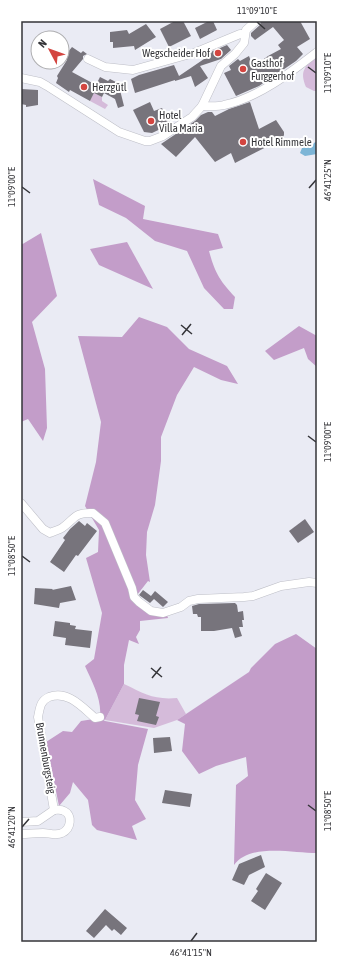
<svg xmlns="http://www.w3.org/2000/svg" width="338" height="963" viewBox="0 0 338 963" font-family="'Asap Condensed',sans-serif">
  <rect width="100%" height="100%" fill="#eaebf4"/>
  <g fill="#d5bbda">
    <path d="M317 57V91H314L306 87C299 71 305 66 317 57Z"/>
    <path d="M94 93 102 97V101L108 105 105 109 90 101Z"/>
    <path d="M124 684C145 694 154 700 177 698L186 714 177 720 154 728 105 720Z"/>
  </g>
  <g fill="#c39dc9">
    <path d="M93 179 145 206 143 219 218 234 223 248 209 251C215 273 220 281 235 297L233 309H224L204 288 187 251 155 241 126 218 99 205Z"/>
    <path d="M41 233 57 296 32 322 45 369 47 428 43 441 28 419 21 422V245Z"/>
    <path d="M127 242 153 289 99 265 90 249Z"/>
    <path d="M139 317 167 327 189 349 227 366 238 384 221 380 194 367 177 395 161 437V461L155 505 147 532 146 555 150 582 148 581 137 595 139 602 166 612 168 618 140 621V630L136 637 139 644 129 640 124 665V684L105 720 100 717C102 699 92 682 85 666L94 659 102 613 86 558 98 552 99 530 85 506 96 462 101 422 78 336 122 337Z"/>
    <path d="M299 326 317 336V367L308 359 304 348 274 360 265 351Z"/>
    <path d="M296 634 317 649V853C292 853 250 843 234 865L236 785 248 776 246 757 216 766 199 774 182 751 185 724 177 720 249 672 251 668 275 644Z"/>
    <path d="M100 718 105 721 148 729 138 765 135 800 146 819 132 826 137 840 97 830 92 825 88 800 73 782 70 793 59 806 46 742 63 731 72 732 81 721Z"/>
  </g>
  <path fill="#7db5d6" d="M317 141V154L305 156 300 153 302 148 313 145 314 143Z"/>
  <g fill="#77747c">
    <path d="M175 21H183L191 36 169 47 160 29Z"/>
    <path d="M209 21H213L217 30 200 39 195 28Z"/>
    <path d="M261 21H300L310 39 297 47 303 54 296 61 259 86 236 96 224 73 231 70 229 66 238 59 240 61 249 56 253 67 268 56 281 49 278 45 284 40 273 27 255 40 251 36V33L260 25Z"/>
    <path d="M146 24 156 37 135 50 134 46 113 48V42H110V32L127 30 129 34Z"/>
    <path d="M227 45 231 50 221 59 200 66 208 78 195 87 191 76 175 81V80L135 93 131 79 139 75 174 65 179 76 207 57 206 54Z"/>
    <path d="M72 47 81 53 83 51 87 54 83 56V59L72 72 96 85 100 77 108 81 110 79 122 85 120 90 124 106 118 108 115 99 104 93 102 97 94 93 90 101 70 90 69 92 56 83 58 78 57 76 67 60 64 57Z"/>
    <path d="M21 89 38 90V105L26 107V105L21 104Z"/>
    <path d="M150 102 154 111 162 108 171 124 152 133 144 132 133 110Z"/>
    <path d="M250 102 259 129 276 120 284 132V135L282 139 235 163 231 153 215 162 195 137 176 157 161 144 195 121 201 115 208 112H212L215 116 229 109Z"/>
    <path d="M305 519 314 532 298 543 289 531Z"/>
    <path d="M79 521 85 526 87 523 97 531 78 556 76 555 64 572 50 562 65 540 63 538 70 529Z"/>
    <path d="M71 586 76 600 60 603 59 608 34 604 35 588 53 589 52 590Z"/>
    <path d="M143 590 151 596 155 591 168 602 163 607 154 599 150 603 139 595Z"/>
    <path d="M235 603 237 605 238 612 243 611 244 620H242L243 627H239L242 636 235 638 232 628 214 631H201V617H198L197 614H193L192 606 199 604Z"/>
    <path d="M55 621 70 623V625L76 626 75 629 92 631 90 648 65 645 66 638 53 636Z"/>
    <path d="M139 698 160 702 156 716 159 717 156 725 137 721 139 715 135 714Z"/>
    <path d="M170 737 172 751 154 753 153 738Z"/>
    <path d="M165 790 192 794 190 807 162 803Z"/>
    <path d="M261 855 265 867 249 875 244 885 232 880 239 864Z"/>
    <path d="M266 873 282 883 265 910 251 901 258 891 256 889Z"/>
    <path d="M105 909 127 928 121 935 114 929 112 931 106 925 94 938 86 931Z"/>
  </g>
  <g fill="none" stroke-linecap="round" stroke-linejoin="round">
    <g stroke="#bebfc7" stroke-width="9">
      <g id="street">
        <path d="M88 59 105 67 133 70 194 53 240 34H245"/>
        <path d="M21 78 40 82 47 86 119 132 145 141H150L163 136 192 117 202 106 221 66 235 54 244 43 246 30 256 21"/>
        <path d="M202 106C210 106 217 107 224 105 258 98 290 73 317 52"/>
        <path d="M21 503 43 529 50 533C54 531 59 530 62 528 75 519 74 512 93 513L105 523 132 588 134 597 139 602 151 611 163 613 181 607 189 601 198 599 244 597 253 596 281 586 309 582 317 583"/>
        <path d="M54 810 38 717C40 708 40 701 49 697 68 690 82 707 95 718L100 717"/>
        <path d="M21 822 38 821 54 810"/>
        <path d="M21 834C28 834 36 833 43 833 49 833 56 836 62 833 71 829 73 815 64 811 61 809 57 810 54 810"/>
      </g>
    </g>
    <use href="#street" stroke="#fff" stroke-width="8"/>
  </g>
  <path fill="none" stroke="#353539" stroke-width="1.5" d="M257 22 265 29M308 67 316 73M22 187 30 193M309 188 316 180M181 325 192 334M182 335 191 324M308 436 316 442M22 556 30 562M151 668 162 677M152 678 161 667M308 805 316 811M22 827 29 819M191 941 197 933"/>
  <g fill="#d34540" stroke="#fff" stroke-width="1.5">
    <circle cx="218" cy="53" r="4"/>
    <circle cx="243" cy="69" r="4"/>
    <circle cx="84" cy="87" r="4"/>
    <circle cx="151" cy="121" r="4"/>
    <circle cx="243" cy="142" r="4"/>
  </g>
  <g text-anchor="middle" dominant-baseline="central" stroke-width="4" stroke-linejoin="round" paint-order="stroke">
    <g font-size="11" fill="#353539" stroke="#fff" text-anchor="start">
      <text x="210" y="53" text-anchor="end">Wegscheider Hof</text>
      <text x="251" y="63">Gasthof<tspan x="251" dy="13">Furggerhof</tspan></text>
      <text x="92" y="87">Herzgütl</text>
      <text x="159" y="115">Hotel<tspan x="159" dy="13">Villa Maria</tspan></text>
      <text x="251" y="142">Hotel Rimmele</text>
    </g>
    <g font-size="11" fill="#353539" stroke="#fff">
      <text transform="translate(46 758) rotate(80)">Brunnenburgsteig</text>
    </g>
  </g>
  <rect width="338" height="963" fill="none" stroke="#ffffff" stroke-width="44"/>
  <g transform="translate(50 50) rotate(311)"><circle r="19" fill="#ffffff" stroke="#aeaeb0"/>
  <path d="M0-3L7 15L0 10L-7 15Z" fill="#d34540"/>
  <text y="-6" font-size="11" font-weight="bold" text-anchor="middle" fill="#353539">N</text>
  </g>
  <rect x="22" y="22" width="294" height="919" fill="none" stroke="#353539" stroke-width="1.5"/>
  <g font-size="10" text-anchor="middle" fill="#353539">
    <text x="257" y="14">11°09'10"E</text>
    <text transform="translate(327 73) rotate(-90)" y="4">11°09'10"E</text>
    <text transform="translate(327 180) rotate(-90)" y="4">46°41'25"N</text>
    <text transform="translate(11 187) rotate(-90)" y="4">11°09'00"E</text>
    <text transform="translate(327 442) rotate(-90)" y="4">11°09'00"E</text>
    <text transform="translate(11 556) rotate(-90)" y="4">11°08'50"E</text>
    <text transform="translate(327 811) rotate(-90)" y="4">11°08'50"E</text>
    <text transform="translate(11 827) rotate(-90)" y="4">46°41'20"N</text>
    <text x="191" y="956">46°41'15"N</text>
  </g>
</svg>
